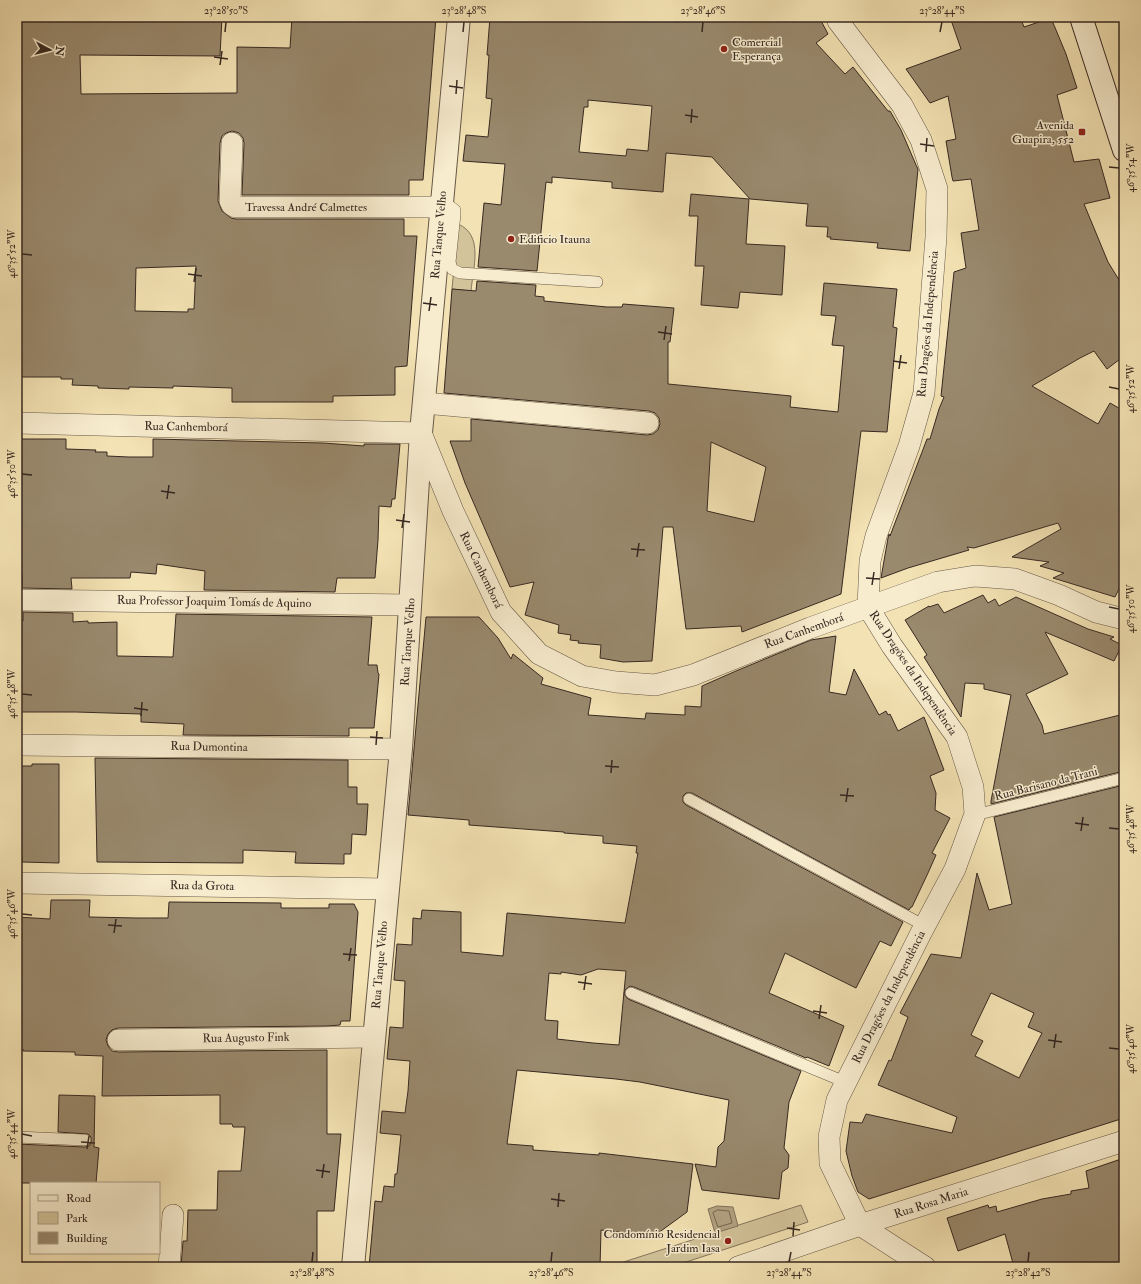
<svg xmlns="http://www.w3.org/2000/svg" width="1141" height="1284" viewBox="0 0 1141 1284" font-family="'IM FELL Double Pica',serif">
  <rect width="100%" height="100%" fill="#f3e2b3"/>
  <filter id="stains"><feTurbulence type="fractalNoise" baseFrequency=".005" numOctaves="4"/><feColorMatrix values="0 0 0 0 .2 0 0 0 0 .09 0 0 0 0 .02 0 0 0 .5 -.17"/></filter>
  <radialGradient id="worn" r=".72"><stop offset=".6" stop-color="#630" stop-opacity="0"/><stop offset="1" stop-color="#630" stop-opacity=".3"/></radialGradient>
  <g fill="#d3c39a" stroke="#85765e">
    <path d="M458 224C484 235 473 268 471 291L452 289Z"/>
    <path d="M801 1205 808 1222 671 1267H608Z"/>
  </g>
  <path fill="#b3a382" stroke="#81725c" d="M717 1206 733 1207 738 1226 715 1233 708 1209Z"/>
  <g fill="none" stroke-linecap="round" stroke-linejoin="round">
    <path stroke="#756652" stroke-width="1" d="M718 1210 729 1211 732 1223 718 1227 713 1213Z"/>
  </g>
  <g fill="#99896d" stroke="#372922" fill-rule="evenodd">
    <path d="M17 17H222L220 56 80 55 81 94 237 93V47L290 48 292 17H436L423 180H409V195H242L244 143 243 138 239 133 232 131 226 133 222 136 220 143 218 201 222 211 231 218 236 219H404V236H417L407 366 395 367V395L333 396V402H232V388L173 386V388L129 387V389L98 388V386L72 385 73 379H61V377H17ZM196 266 194 309H188V312L135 311 136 268Z"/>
    <path d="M490 17H617L679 22V17H819L828 34 816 43 845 74 853 67 888 111H890L901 130 916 165 918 169 910 251 877 248 878 243 830 239 831 237H827L828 227 806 226 808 204 750 199 712 157 666 153 663 192 612 188V182L552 177V183L546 182 537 271 478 267 484 203 501 205 505 164 463 161 466 135 488 137 492 99 486 98 489 55H487ZM588 100 652 106 648 151 627 149 626 156 579 152 584 107H588Z"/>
    <path d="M950 17H1020L1024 27 1051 18 1066 54 1077 88 1057 95 1074 162 1099 159 1110 198 1084 204 1108 262 1124 288V356L1107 369 1094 351 1080 358 1032 386 1098 424 1110 403 1124 411V579L1115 597 1053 578 1064 573 1040 566 1049 562 1012 557 1061 529 1058 523 974 548 967 547 969 550 908 568 881 578 888 538 889 534 890 536 927 439H930L939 409 944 397 941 396 954 272 966 268 961 233 979 230 971 179 953 181 952 177 946 141 956 139 948 96 930 103 906 69 961 49Z"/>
    <path d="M691 194 749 199 746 244 785 246 782 295 740 292 738 308 701 305 704 266H695L698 216H689Z"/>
    <path d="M477 281 536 285 535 296 544 297V301L607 307H622L623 304 674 308 670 342H668V384L791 396 790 407 838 412 844 346 832 345 836 316 821 315 824 283 897 289 893 327 897 328 887 432 861 431 841 594 742 632 741 626 686 629 673 527H663L652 661 623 662 600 658 601 645 578 643 579 641 570 640 571 635 558 633 559 625 525 615 534 582 510 587 465 483 450 441H471V419L647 435 653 434 658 430 660 424 659 418 655 413 649 411 444 393 452 289 476 291ZM711 442 766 467 754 522 707 511Z"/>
    <path d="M17 439H66V449L96 450 95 452H107V456L129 457H153V439L323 443 364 446V444H400L395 499H392L391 507 379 506 378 540 375 578H337L335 592 204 590 205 571 157 564 156 574 131 572 130 578H71L72 589 22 588V574H17Z"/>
    <path d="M983 595 988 603 995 599 999 606 1016 597 1088 629 1114 637 1110 639 1122 645 1114 661 1045 632 1068 674 1026 694 1042 725 1044 734 1124 714V771L991 804V801L1011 695 984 689V684L965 683 961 717 924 657 927 655 905 620 929 606V607L938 604 944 613Z"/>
    <path d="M23 612 73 613V622L88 621V623L117 622V656L173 657 176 614 372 617 368 665H377L378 673 379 674 374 728H349V736L183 735 184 724 141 722V714L76 712H17V621H23Z"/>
    <path d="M426 617H479L498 638 511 659 513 654 543 678 541 684 591 698 588 715 645 719 646 713 685 715V706L701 707 702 686 736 671 811 640 836 636 829 692 846 695 854 669 879 715 886 711 888 715 890 714 898 731 924 717 944 770 930 776 936 793 935 810 950 818 932 853 936 855 928 873 912 907H911L909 910 692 793H686L683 796V802L686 805 903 922 891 946 880 941 856 988 785 953 769 993 844 1026 829 1066 807 1057 806 1058 634 987 630 986 625 990 624 994 628 999 801 1071 789 1102 784 1148 789 1155 788 1168 782 1172 779 1199 702 1190 695 1164 716 1167 718 1147 724 1141 729 1100 640 1082 616 1079 517 1070 507 1144 533 1146V1150L599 1155V1153L693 1164 687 1212 654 1236 601 1230 600 1267H369L375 1201 382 1202 384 1186 394 1187 395 1174H397L401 1135 380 1133 382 1111 405 1113 408 1091 410 1061 387 1059 390 1027 403 1028 405 981 394 980 397 944 412 945 413 918 421 919 422 910 461 912V952L503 956 507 913 625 923 638 853H636L637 846 603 843V836L564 833V832L469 825V820L408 815ZM598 969 626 971 619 1045 593 1043 557 1039 558 1021 545 1020 549 973 561 974V972L581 975Z"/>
    <path d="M95 758 348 760V787H357V804H368L366 835 352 834 351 854H344V864L295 863 296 852 243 850V863L97 862Z"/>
    <path d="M32 764H59V863L22 862V856H17V766H32Z"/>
    <path d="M1124 785V1118L869 1199 858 1192 852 1176 846 1151 850 1122 862 1123 866 1114 952 1133 957 1117 878 1085 889 1060 891 1061 908 1017 900 1013 931 954 961 958 977 873 989 910 1012 904 994 817ZM991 993 1034 1013 1028 1027 1042 1033 1019 1078 975 1056 983 1041 971 1035Z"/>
    <path d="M51 900H90L89 917 136 918H168L169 902 281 903V908H329V904H354L358 912 350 1021H341L340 1025 327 1026 118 1028 112 1030 108 1034 106 1040 108 1046 112 1051 118 1052 327 1050V1134H341L334 1211H317V1267H181L183 1241H187L188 1210H217L218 1171H241L245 1127H233L232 1124H220V1095L102 1096 103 1056 75 1055V1052L23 1051V1049H17V917L50 919Z"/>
    <path d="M59 1095 95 1096 94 1147 99 1148 96 1183H17V1144L85 1147 89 1146 91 1143V1137L88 1134 58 1132Z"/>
    <path d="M1124 1158V1267H1014L1005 1234 958 1251 947 1218 988 1205 989 1208 996 1206 997 1212 1042 1199 1071 1194V1191L1089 1188 1086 1171Z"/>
  </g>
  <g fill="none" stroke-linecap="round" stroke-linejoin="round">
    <g stroke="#665746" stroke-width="12">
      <g id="service">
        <path d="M442 207H451L455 210V214L450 262 452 269 460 273 597 282"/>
        <path d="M689 799 925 926"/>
        <path d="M975 814 987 812 1124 778"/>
        <path d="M631 993 845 1082"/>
        <path d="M17 1137 85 1140"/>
      </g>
    </g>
    <g stroke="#665746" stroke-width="22">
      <g id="minor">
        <path d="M837 17 838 21 902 105 921 140 937 189 936 237 924 393 909 446 876 536 870 561 868 607 892 646 957 737 973 787 975 814 955 869 922 931 837 1100 829 1137 830 1163 860 1225 925 1267"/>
        <path d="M232 143 230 201 232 205 236 207H442"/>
        <path d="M424 403 648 423"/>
        <path d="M17 423 421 433 453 511 501 612 539 654 582 676 616 682 655 685 693 675 810 628 938 582 975 576 1015 579 1059 595 1096 612 1124 619"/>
        <path d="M17 600 410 605"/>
        <path d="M17 745 401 749"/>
        <path d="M17 883 387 889"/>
        <path d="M118 1040 374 1037"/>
        <path d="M169 1267 173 1215"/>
        <path d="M738 1267 860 1225 1124 1141"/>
      </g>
    </g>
    <g stroke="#665746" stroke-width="24">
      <path id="tertiary" d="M353 1267 401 749 421 433 459 17"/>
    </g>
    <g stroke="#372922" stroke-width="24">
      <path id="secondary" d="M1081 17 1124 150"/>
    </g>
    <use href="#service" stroke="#f7ecce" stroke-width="11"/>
    <use href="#minor" stroke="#f7ecce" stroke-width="21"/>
    <use href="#tertiary" stroke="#f7ecce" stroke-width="22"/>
    <use href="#secondary" stroke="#f7ecce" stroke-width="22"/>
  </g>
  <path fill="none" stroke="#372922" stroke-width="1.5" d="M225 32 226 22M463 32 464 22M702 32 703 22M940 32 942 22M214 57 228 59M220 65 222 51M449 86 463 88M456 94 457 80M685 115 698 117M691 123 692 109M920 144 934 146M926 152 927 138M1109 167 1119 168M22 254 32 255M188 274 202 276M194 282 196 268M423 303 437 305M429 311 431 297M658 332 672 334M664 340 666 326M893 361 907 363M899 369 901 355M1109 387 1119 389M22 474 32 475M161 491 175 493M167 499 169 485M396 520 410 522M402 528 404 514M631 549 645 550M637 557 639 543M866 578 880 579M872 585 874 572M1109 607 1119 609M22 694 32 695M134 708 148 710M141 716 142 702M370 737 383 738M376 745 377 731M605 766 619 767M611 773 612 760M840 795 854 796M846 802 848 788M1075 823 1089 825M1109 828 1119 829M1081 831 1083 817M22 914 32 915M108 925 122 926M114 933 116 919M343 954 357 955M349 961 351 948M578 982 592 984M584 990 586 976M813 1011 827 1013M819 1019 821 1005M1048 1040 1062 1042M1054 1048 1056 1034M1109 1048 1119 1049M22 1134 32 1136M81 1142 95 1143M87 1149 89 1136M316 1170 330 1172M322 1178 324 1164M551 1199 565 1201M558 1207 559 1193M787 1228 800 1230M793 1236 794 1222M312 1262 313 1252M551 1262 552 1252M789 1262 791 1252M1028 1262 1029 1252"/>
  <g fill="#8f2418" stroke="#f7ecce" stroke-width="1.5">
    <circle cx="724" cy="49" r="4"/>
    <rect x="1078" y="128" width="8" height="8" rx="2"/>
    <circle cx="511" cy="239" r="4"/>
    <circle cx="728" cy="1241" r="4"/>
  </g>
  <g text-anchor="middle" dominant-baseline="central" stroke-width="3" stroke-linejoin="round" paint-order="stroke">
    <g font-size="12" fill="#372922" stroke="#f7ecce" text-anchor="start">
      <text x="732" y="42">Comercial<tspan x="732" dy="14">Esperança</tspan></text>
      <text x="1074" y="125" text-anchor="end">Avenida<tspan x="1074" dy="14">Guapira, 552</tspan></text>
      <text x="519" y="239">Edificio Itauna</text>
      <text x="720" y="1234" text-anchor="end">Condomínio Residencial<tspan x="720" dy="14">Jardim Iasa</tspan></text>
    </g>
    <g font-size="12" fill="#372922" stroke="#f7ecce">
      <text x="306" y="207">Travessa André Calmettes</text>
      <text transform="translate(439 235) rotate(-85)">Rua Tanque Velho</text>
      <text transform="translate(928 324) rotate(-85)">Rua Dragões da Independência</text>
      <text transform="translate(186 427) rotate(1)">Rua Canhemborá</text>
      <text transform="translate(481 570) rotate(64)">Rua Canhemborá</text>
      <text transform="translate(214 602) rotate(1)">Rua Professor Joaquim Tomás de Aquino</text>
      <text transform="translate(804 631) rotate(-20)">Rua Canhemborá</text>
      <text transform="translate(408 642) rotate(-86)">Rua Tanque Velho</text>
      <text transform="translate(913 673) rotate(56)">Rua Dragões da Independência</text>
      <text transform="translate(209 747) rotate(1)">Rua Dumontina</text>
      <text transform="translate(1046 784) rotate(-14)">Rua Barisano da Trani</text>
      <text transform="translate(202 886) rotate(1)">Rua da Grota</text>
      <text transform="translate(380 965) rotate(-85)">Rua Tanque Velho</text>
      <text transform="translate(889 997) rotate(-63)">Rua Dragões da Independência</text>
      <text transform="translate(246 1038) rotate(-1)">Rua Augusto Fink</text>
      <text transform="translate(931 1203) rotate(-18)">Rua Rosa Maria</text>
    </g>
  </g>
  <rect width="1141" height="1284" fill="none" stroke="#f3e2b3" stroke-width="44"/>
  <rect x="30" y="1182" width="130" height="72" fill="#f7ecce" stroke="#aa9e89"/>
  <rect x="38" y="1195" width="20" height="6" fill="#f7ecce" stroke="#aa9e89"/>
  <text x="66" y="1202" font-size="12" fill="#372922">Road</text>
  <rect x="38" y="1212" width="20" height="12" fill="#d3c39a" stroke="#aa9e89"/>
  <text x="66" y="1222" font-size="12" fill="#372922">Park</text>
  <rect x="38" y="1232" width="20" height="12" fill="#99896d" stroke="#aa9e89"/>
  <text x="66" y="1242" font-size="12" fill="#372922">Building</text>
  <g transform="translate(50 50) rotate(97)" stroke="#f7ecce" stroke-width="3" paint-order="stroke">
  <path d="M0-3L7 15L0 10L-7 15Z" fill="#372922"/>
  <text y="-6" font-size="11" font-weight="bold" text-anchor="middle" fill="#372922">N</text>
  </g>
  <rect x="22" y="22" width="1097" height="1240" fill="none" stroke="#372922" stroke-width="1.5"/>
  <g font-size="10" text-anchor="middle" fill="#372922">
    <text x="226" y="14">23°28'50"S</text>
    <text x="464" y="14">23°28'48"S</text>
    <text x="703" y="14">23°28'46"S</text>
    <text x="942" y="14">23°28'44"S</text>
    <text transform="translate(1130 168) rotate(-90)" y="4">46°35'54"W</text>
    <text transform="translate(11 254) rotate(-90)" y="4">46°35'52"W</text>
    <text transform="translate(1130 389) rotate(-90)" y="4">46°35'52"W</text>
    <text transform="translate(11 474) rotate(-90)" y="4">46°35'50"W</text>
    <text transform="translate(1130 609) rotate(-90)" y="4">46°35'50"W</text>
    <text transform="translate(11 694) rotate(-90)" y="4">46°35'48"W</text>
    <text transform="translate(1130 829) rotate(-90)" y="4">46°35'48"W</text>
    <text transform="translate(11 914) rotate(-90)" y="4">46°35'46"W</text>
    <text transform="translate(1130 1049) rotate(-90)" y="4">46°35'46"W</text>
    <text transform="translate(11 1134) rotate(-90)" y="4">46°35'44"W</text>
    <text x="312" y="1276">23°28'48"S</text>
    <text x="551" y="1276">23°28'46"S</text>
    <text x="789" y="1276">23°28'44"S</text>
    <text x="1028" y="1276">23°28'42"S</text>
  </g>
  <rect width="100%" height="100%" filter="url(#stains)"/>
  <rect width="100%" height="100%" fill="url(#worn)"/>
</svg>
